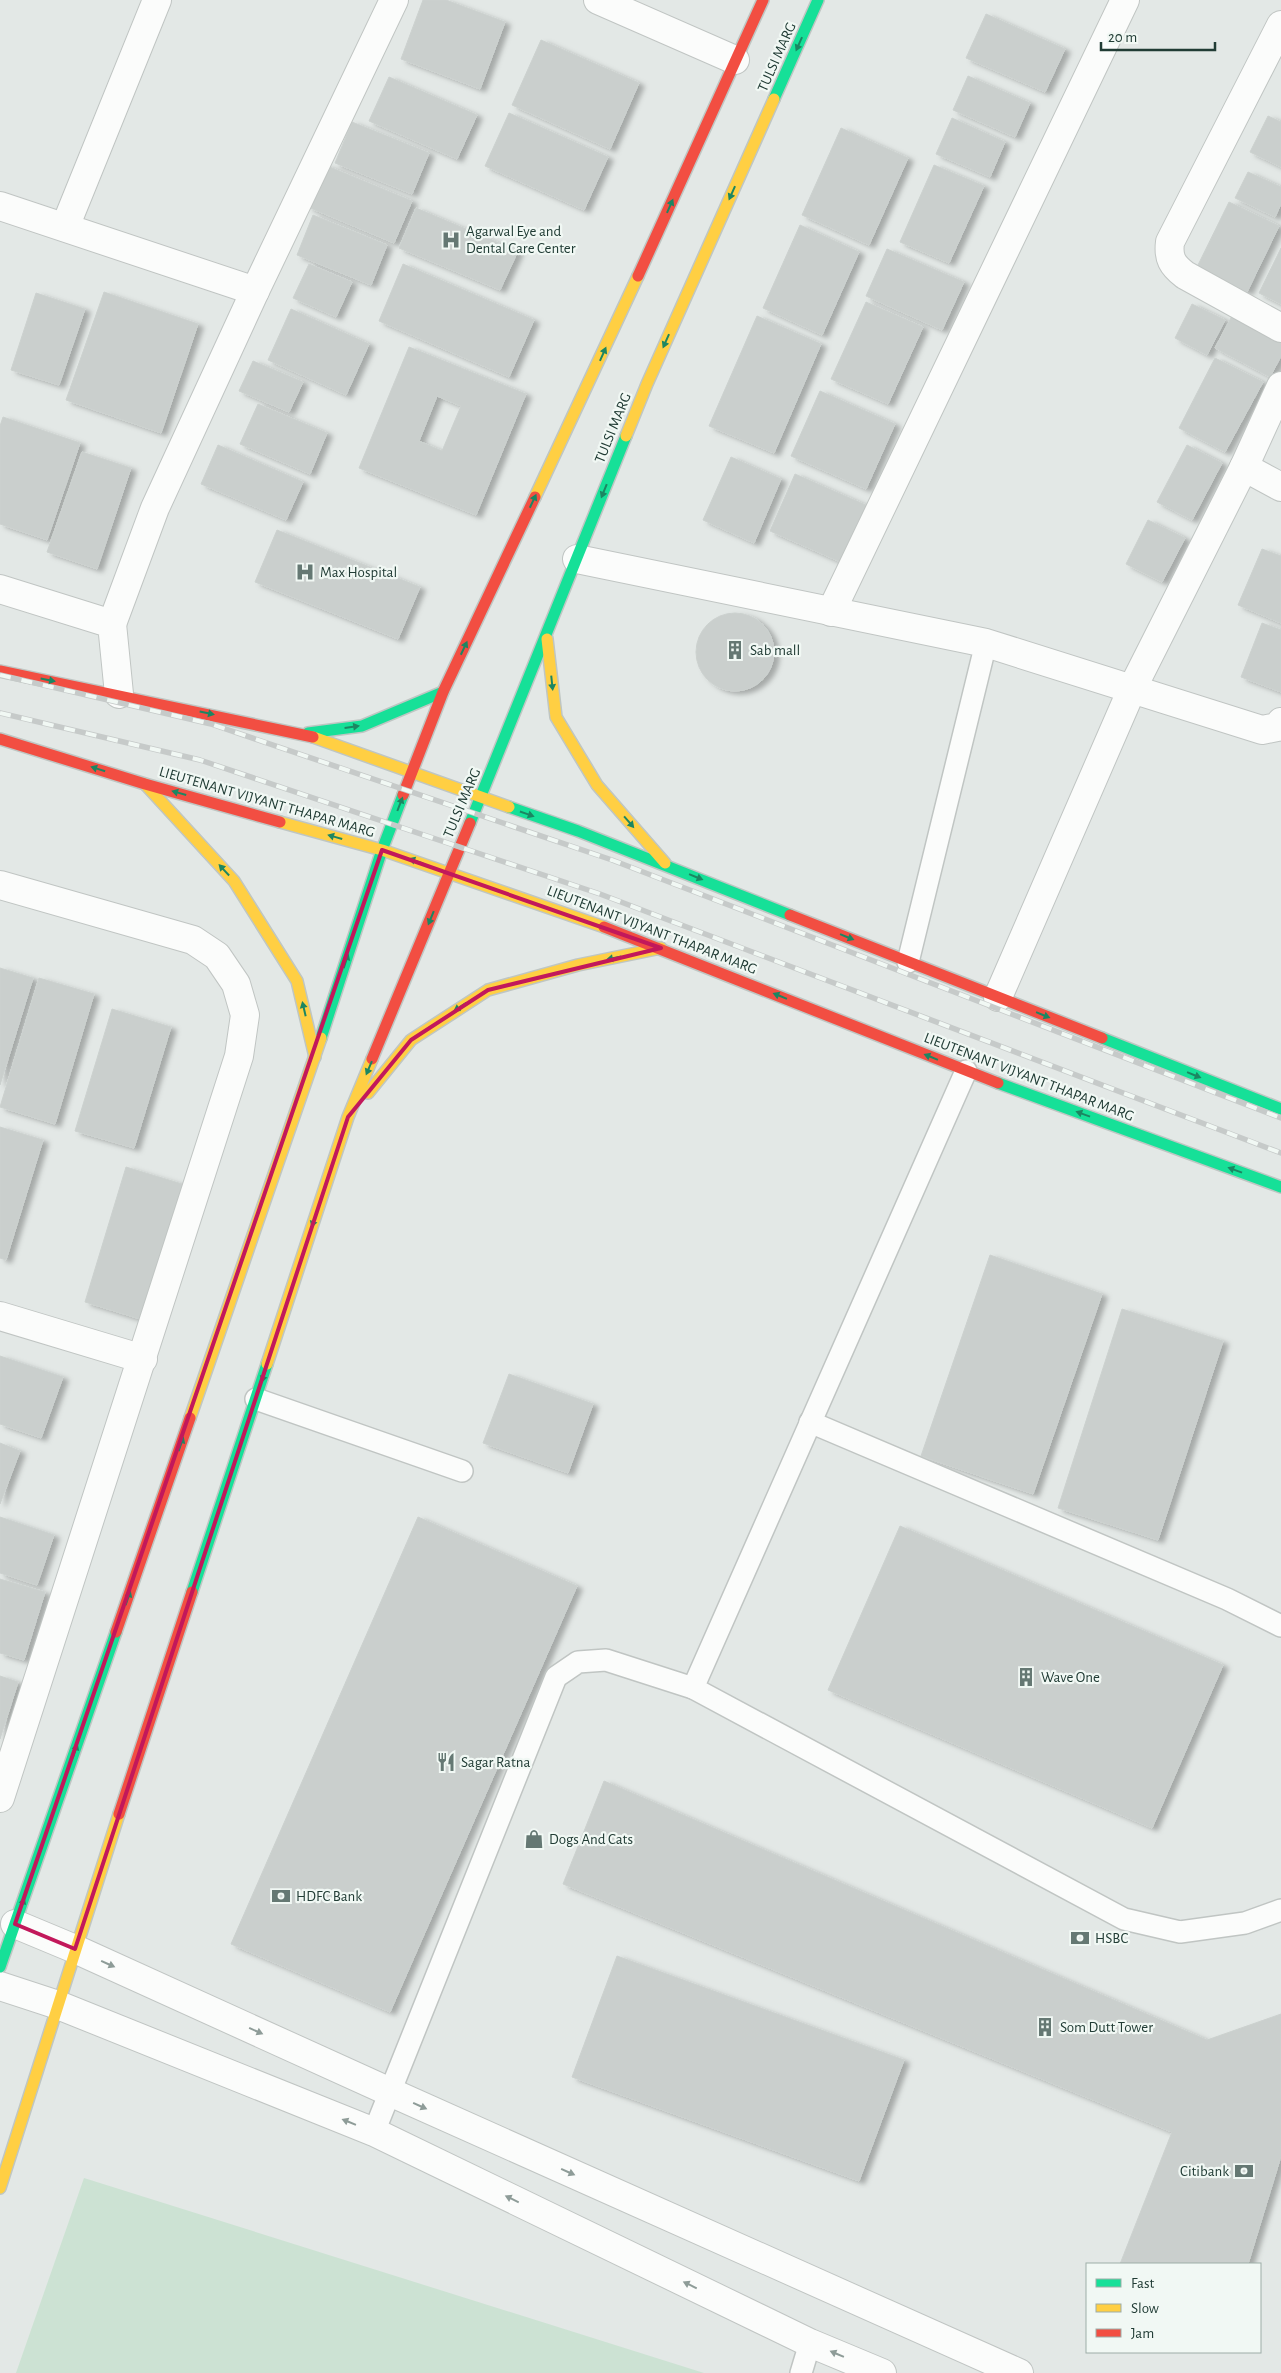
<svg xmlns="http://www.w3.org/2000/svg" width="1281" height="2373" viewBox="0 0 1281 2373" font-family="'Alegreya Sans',sans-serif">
  <defs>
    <filter id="shadow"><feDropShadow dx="5.5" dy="3" stdDeviation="2.5" flood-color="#0004"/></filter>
  </defs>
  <rect width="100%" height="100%" fill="#e3e8e6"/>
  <path fill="#cce2d3" d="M84 2178 704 2373H16Z"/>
  <g fill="#cacfcd" stroke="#ccd1cf" fill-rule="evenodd" filter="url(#shadow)">
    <path d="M423 0H446L505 22 480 89 401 59Z"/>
    <path d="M986 14 1065 49 1045 92 966 58Z"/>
    <path d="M541 40 639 83 610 149 512 105Z"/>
    <path d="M968 76 1030 103 1015 137 953 110Z"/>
    <path d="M389 77 477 115 457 159 369 121Z"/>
    <path d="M509 113 608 157 584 210 485 166Z"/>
    <path d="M1268 116 1281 122V167L1250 152Z"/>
    <path d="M952 118 1005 142 990 177 936 154Z"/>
    <path d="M352 122 429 153 412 194 335 163Z"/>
    <path d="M841 128 908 158 869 245 802 215Z"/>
    <path d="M325 165 412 201 394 243 308 207Z"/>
    <path d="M934 165 984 186 949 263 900 242Z"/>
    <path d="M1248 172 1281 187V204L1275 217 1235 198Z"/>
    <path d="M1229 202 1279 226 1247 292 1197 267Z"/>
    <path d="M416 208 518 251 500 290 399 248Z"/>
    <path d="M313 215 387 245 371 285 297 255Z"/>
    <path d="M800 225 859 252 822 335 763 308Z"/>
    <path d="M1281 248V304L1259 293Z"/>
    <path d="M887 249 964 282 942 330 866 296Z"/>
    <path d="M309 264 352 282 336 317 293 298Z"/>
    <path d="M403 264 534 320 509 377 379 321Z"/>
    <path d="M104 292 198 324 161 433 66 400Z"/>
    <path d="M36 293 85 309 59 385 11 370Z"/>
    <path d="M866 302 923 327 888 404 831 379Z"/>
    <path d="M1192 304 1225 320 1207 355 1175 338Z"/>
    <path d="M291 309 369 344 346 395 268 360Z"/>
    <path d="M1233 314 1281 339V356L1270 377 1215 348Z"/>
    <path d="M757 316 821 344 774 453 709 426Z"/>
    <path d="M409 347 526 394 476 515 359 468ZM437 396 461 406 442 451 419 441Z"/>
    <path d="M1215 358 1263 382 1225 452 1179 428Z"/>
    <path d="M253 361 303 382 289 412 239 391Z"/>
    <path d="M820 391 895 424 866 489 791 456Z"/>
    <path d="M258 404 327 433 310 474 240 444Z"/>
    <path d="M3 417 80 443 47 540 0 524V426Z"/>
    <path d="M218 445 303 482 286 520 201 484Z"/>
    <path d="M1187 445 1222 463 1192 520 1157 502Z"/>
    <path d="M82 452 131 468 97 569 47 552Z"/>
    <path d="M731 457 781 479 754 543 703 520Z"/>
    <path d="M795 474 868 506 843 563 770 531Z"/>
    <path d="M1148 520 1185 538 1162 582 1126 564Z"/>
    <path d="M277 530 420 587 398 639 255 582Z"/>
    <path d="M1262 549 1281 556V623L1238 605Z"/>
    <circle cx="735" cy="652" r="39"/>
    <path d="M1262 623 1281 630V692L1241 677Z"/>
    <path d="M0 968 33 978 0 1085Z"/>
    <path d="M39 978 94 994 55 1124 0 1107Z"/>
    <path d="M112 1009 171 1027 134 1148 75 1131Z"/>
    <path d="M0 1127 43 1140 6 1260 0 1258Z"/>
    <path d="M126 1167 192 1187 150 1322 85 1302Z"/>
    <path d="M990 1255 1102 1294 1033 1494 921 1456Z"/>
    <path d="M1122 1309 1223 1341 1158 1540 1058 1508Z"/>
    <path d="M0 1356 63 1377 41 1438 0 1424Z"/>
    <path d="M509 1374 593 1404 568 1473 483 1443Z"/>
    <path d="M0 1443 20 1451 0 1504Z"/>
    <path d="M0 1517 54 1535 37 1585 0 1573Z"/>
    <path d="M418 1517 577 1586 390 2012 231 1944Z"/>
    <path d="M900 1526 1223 1665 1152 1828 828 1690Z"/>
    <path d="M0 1579 45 1592 24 1660 0 1653Z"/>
    <path d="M0 1676 18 1682 0 1739Z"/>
    <path d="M604 1781 1207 2040 1281 2014V2156L1248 2264H1120L1172 2132 563 1884Z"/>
    <path d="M617 1956 904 2060 859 2181 572 2077Z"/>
  </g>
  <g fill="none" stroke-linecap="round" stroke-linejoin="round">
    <g stroke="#c0c5c3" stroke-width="24">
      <g id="lane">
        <path d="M908 962 986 643"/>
        <path d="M966 1071 693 1688 1124 1919 1180 1932 1245 1923 1281 1910"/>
        <path d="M256 1399 462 1471"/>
        <path d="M810 1422 1227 1599 1281 1626"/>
        <path d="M374 2132 556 1677 578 1662 606 1660 693 1688"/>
        <path d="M801 2373 810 2343"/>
      </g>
    </g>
    <g stroke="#c0c5c3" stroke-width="30">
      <g id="street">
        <path d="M598 0 735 60"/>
        <path d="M1281 25 1170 242C1168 258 1172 265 1185 275L1281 328"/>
        <path d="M0 206 255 291"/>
        <path d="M65 227 157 0"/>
        <path d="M1244 467 1281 487"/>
        <path d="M577 559 986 643 1262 730 1277 727 1281 722"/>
        <path d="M0 589 112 624 119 694"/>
        <path d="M831 612 1125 0"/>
        <path d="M112 624 155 508 255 291 394 0"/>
        <path d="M0 885 193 940 217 956 236 984 245 1015 239 1056 0 1798"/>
        <path d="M998 997 1132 689 1244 467 1281 386"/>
        <path d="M0 1316 143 1359"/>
        <path d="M15 1924 75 1949 390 2092 1019 2373"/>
        <path d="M0 1986 58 2005 374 2132 810 2343 882 2373"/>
      </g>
    </g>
    <g stroke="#bfc6c3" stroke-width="14">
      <g id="fast">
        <path d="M774 99 818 0"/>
        <path d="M308 733 362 726 443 692"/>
        <path d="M509 807 578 831 790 915"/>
        <path d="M470 823 626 436"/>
        <path d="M321 1038 382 850 403 795"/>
        <path d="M1102 1038 1281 1109"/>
        <path d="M998 1083 1281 1187"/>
        <path d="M192 1592 267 1364"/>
        <path d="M0 1967 116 1632"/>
      </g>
    </g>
    <g stroke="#bfc6c3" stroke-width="14">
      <g id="slow">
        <path d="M626 436 647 384 774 99"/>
        <path d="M535 497 638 276"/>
        <path d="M547 639 556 717 597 785 665 863"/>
        <path d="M313 737 509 807"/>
        <path d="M145 784 234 881 297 981 315 1057"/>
        <path d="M280 822 382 850 604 927"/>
        <path d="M368 1093 411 1040 488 990 578 965 661 948"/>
        <path d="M267 1364 348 1117 372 1059"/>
        <path d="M190 1418 321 1038"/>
        <path d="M0 2188 119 1814"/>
      </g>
    </g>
    <g stroke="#bfc6c3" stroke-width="14">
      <g id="jam">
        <path d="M638 276 763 0"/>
        <path d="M0 671 313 737"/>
        <path d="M0 739 145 784 280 822"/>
        <path d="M403 795 443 692 535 497"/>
        <path d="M790 915 1102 1038"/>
        <path d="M604 927 998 1083"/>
        <path d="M372 1059 470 823"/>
        <path d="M116 1632 190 1418"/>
        <path d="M119 1814 192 1592"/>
      </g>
    </g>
    <use href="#lane" stroke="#fbfcfb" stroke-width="21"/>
    <use href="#street" stroke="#fbfcfb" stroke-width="28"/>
    <use href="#fast" stroke="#16e098" stroke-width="11"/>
    <use href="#slow" stroke="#ffcf43" stroke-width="11"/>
    <use href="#jam" stroke="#f24e42" stroke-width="11"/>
    <g stroke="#c6cac9" stroke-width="5.5">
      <g id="rail">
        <path d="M0 675 211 724 612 860 1281 1118"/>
        <path d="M0 713 200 760 600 894 1281 1153"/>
      </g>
    </g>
    <use href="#rail" stroke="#f1f8f4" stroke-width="4" stroke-dasharray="11" stroke-linecap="butt"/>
  </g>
  <defs><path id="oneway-solid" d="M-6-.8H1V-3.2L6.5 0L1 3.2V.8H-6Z" transform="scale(1.25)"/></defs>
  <g fill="#1c8662">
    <use href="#oneway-solid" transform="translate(799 44) rotate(114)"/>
    <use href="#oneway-solid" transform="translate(732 193) rotate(114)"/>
    <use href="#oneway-solid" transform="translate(670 206) rotate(-66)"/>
    <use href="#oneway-solid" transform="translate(666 341) rotate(114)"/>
    <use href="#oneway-solid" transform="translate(603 354) rotate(-66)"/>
    <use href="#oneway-solid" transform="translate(604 491) rotate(112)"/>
    <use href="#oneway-solid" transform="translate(533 501) rotate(-65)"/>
    <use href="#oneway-solid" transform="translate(464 648) rotate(-65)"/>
    <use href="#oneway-solid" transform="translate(48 680) rotate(11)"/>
    <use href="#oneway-solid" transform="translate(552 683) rotate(84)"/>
    <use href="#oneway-solid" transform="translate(207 713) rotate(12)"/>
    <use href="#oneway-solid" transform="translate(352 727) rotate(-8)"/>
    <use href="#oneway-solid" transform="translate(98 769) rotate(-163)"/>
    <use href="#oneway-solid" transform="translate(179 793) rotate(-164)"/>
    <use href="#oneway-solid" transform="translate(400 804) rotate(-69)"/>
    <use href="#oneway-solid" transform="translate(527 814) rotate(19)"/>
    <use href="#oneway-solid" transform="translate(629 822) rotate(49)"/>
    <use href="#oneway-solid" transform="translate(335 837) rotate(-164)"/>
    <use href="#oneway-solid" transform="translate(416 861) rotate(-161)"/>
    <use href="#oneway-solid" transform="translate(224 870) rotate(-133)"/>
    <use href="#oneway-solid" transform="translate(696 877) rotate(22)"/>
    <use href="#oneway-solid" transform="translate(431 918) rotate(112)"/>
    <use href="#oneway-solid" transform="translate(847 937) rotate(22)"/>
    <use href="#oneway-solid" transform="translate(614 958) rotate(169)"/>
    <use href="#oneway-solid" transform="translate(346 961) rotate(-72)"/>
    <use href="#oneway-solid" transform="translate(780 996) rotate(-158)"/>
    <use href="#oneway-solid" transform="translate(460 1007) rotate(147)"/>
    <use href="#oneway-solid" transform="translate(304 1009) rotate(-103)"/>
    <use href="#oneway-solid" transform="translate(1043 1015) rotate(22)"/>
    <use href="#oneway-solid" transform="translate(931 1057) rotate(-158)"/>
    <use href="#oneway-solid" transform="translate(369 1068) rotate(113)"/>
    <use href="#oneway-solid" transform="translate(1194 1075) rotate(22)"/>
    <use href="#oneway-solid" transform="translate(1083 1114) rotate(-160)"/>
    <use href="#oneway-solid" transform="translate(1235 1170) rotate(-160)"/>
    <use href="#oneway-solid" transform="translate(314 1220) rotate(108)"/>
    <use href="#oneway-solid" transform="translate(264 1375) rotate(108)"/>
    <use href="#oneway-solid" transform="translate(181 1444) rotate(-71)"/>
    <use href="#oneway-solid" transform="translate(128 1598) rotate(-71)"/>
    <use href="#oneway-solid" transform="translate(75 1751) rotate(-71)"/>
    <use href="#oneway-solid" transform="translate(22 1905) rotate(-71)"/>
  </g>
  <g fill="#8e9c98">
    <use href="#oneway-solid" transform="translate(108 1964) rotate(24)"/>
    <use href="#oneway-solid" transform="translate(256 2031) rotate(24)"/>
    <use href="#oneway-solid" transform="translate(420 2106) rotate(24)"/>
    <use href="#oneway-solid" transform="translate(349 2122) rotate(-158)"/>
    <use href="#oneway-solid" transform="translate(568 2172) rotate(24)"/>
    <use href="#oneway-solid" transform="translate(512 2199) rotate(-154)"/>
    <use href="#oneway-solid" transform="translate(690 2285) rotate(-154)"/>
    <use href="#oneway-solid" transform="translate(837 2354) rotate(-157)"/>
  </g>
  <path fill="none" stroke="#c2185b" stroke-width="4" stroke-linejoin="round" d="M382 850 661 948 488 990 411 1040 348 1117 75 1949 15 1924Z"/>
  <defs>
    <g id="hospital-bare" transform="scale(1.5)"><path d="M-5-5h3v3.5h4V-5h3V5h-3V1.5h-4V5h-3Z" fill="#657873" stroke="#f1f8f4" stroke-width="2.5" paint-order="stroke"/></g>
    <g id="building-bare" transform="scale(1.5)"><path d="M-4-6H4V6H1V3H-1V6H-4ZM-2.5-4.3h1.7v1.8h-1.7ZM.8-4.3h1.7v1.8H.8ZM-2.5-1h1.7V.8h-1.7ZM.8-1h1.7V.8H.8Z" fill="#657873" stroke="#f1f8f4" stroke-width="2.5" paint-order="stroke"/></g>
    <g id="restaurant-bare" transform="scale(1.5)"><path d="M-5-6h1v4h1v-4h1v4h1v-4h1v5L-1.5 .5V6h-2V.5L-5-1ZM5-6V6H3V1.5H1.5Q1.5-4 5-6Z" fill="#657873" stroke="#f1f8f4" stroke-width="2.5" paint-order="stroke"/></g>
    <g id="shop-bare" transform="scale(1.5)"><path d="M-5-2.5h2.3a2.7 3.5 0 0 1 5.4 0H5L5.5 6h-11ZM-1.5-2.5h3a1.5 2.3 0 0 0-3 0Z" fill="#657873" stroke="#f1f8f4" stroke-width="2.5" paint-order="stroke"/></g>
    <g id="bank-bare" transform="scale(1.5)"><path d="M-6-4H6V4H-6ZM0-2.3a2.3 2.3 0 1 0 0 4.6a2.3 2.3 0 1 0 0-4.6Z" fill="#657873" stroke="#f1f8f4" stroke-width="2.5" paint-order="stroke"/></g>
  </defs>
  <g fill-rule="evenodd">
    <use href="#hospital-bare" x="451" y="240"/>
    <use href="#hospital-bare" x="305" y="572"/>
    <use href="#building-bare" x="735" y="650"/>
    <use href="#building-bare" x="1026" y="1677"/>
    <use href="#restaurant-bare" x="446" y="1762"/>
    <use href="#shop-bare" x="534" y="1839"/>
    <use href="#bank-bare" x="281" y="1896"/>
    <use href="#bank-bare" x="1080" y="1938"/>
    <use href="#building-bare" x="1045" y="2027"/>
    <use href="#bank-bare" x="1244" y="2171"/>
  </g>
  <g text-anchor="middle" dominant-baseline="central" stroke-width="4.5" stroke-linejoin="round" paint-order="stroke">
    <g font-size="15" fill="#213c35" stroke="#f1f8f4">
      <text transform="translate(777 57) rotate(-66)">TULSI MARG</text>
      <text transform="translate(613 428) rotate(-68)">TULSI MARG</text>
      <text transform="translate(267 802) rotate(16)">LIEUTENANT VIJYANT THAPAR MARG</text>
      <text transform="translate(462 803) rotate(-67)">TULSI MARG</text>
      <text transform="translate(652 930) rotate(21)">LIEUTENANT VIJYANT THAPAR MARG</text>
      <text transform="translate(1029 1077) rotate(21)">LIEUTENANT VIJYANT THAPAR MARG</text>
    </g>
    <g font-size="15" fill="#213c35" stroke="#f1f8f4" text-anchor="start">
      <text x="466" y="231">Agarwal Eye and<tspan x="466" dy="17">Dental Care Center</tspan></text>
      <text x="320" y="572">Max Hospital</text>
      <text x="750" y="650">Sab mall</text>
      <text x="1041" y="1677">Wave One</text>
      <text x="461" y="1762">Sagar Ratna</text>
      <text x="549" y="1839">Dogs And Cats</text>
      <text x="296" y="1896">HDFC Bank</text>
      <text x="1095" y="1938">HSBC</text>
      <text x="1060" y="2027">Som Dutt Tower</text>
      <text x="1229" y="2171" text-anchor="end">Citibank</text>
    </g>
  </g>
  <rect x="1086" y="2263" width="175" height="90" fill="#f1f8f4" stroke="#9eada8"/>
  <rect x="1096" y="2279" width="25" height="8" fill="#16e098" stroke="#9eada8"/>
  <text x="1131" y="2288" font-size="15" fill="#213c35">Fast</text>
  <rect x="1096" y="2304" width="25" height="8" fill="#ffcf43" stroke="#9eada8"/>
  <text x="1131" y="2313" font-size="15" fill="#213c35">Slow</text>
  <rect x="1096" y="2329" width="25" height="8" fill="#f24e42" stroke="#9eada8"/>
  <text x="1131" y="2338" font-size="15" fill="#213c35">Jam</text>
  <path d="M1101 42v8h114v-8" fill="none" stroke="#213c35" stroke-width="2.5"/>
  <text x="1108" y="42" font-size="15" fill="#213c35" stroke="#f1f8f4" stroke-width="4" paint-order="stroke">20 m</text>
</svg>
